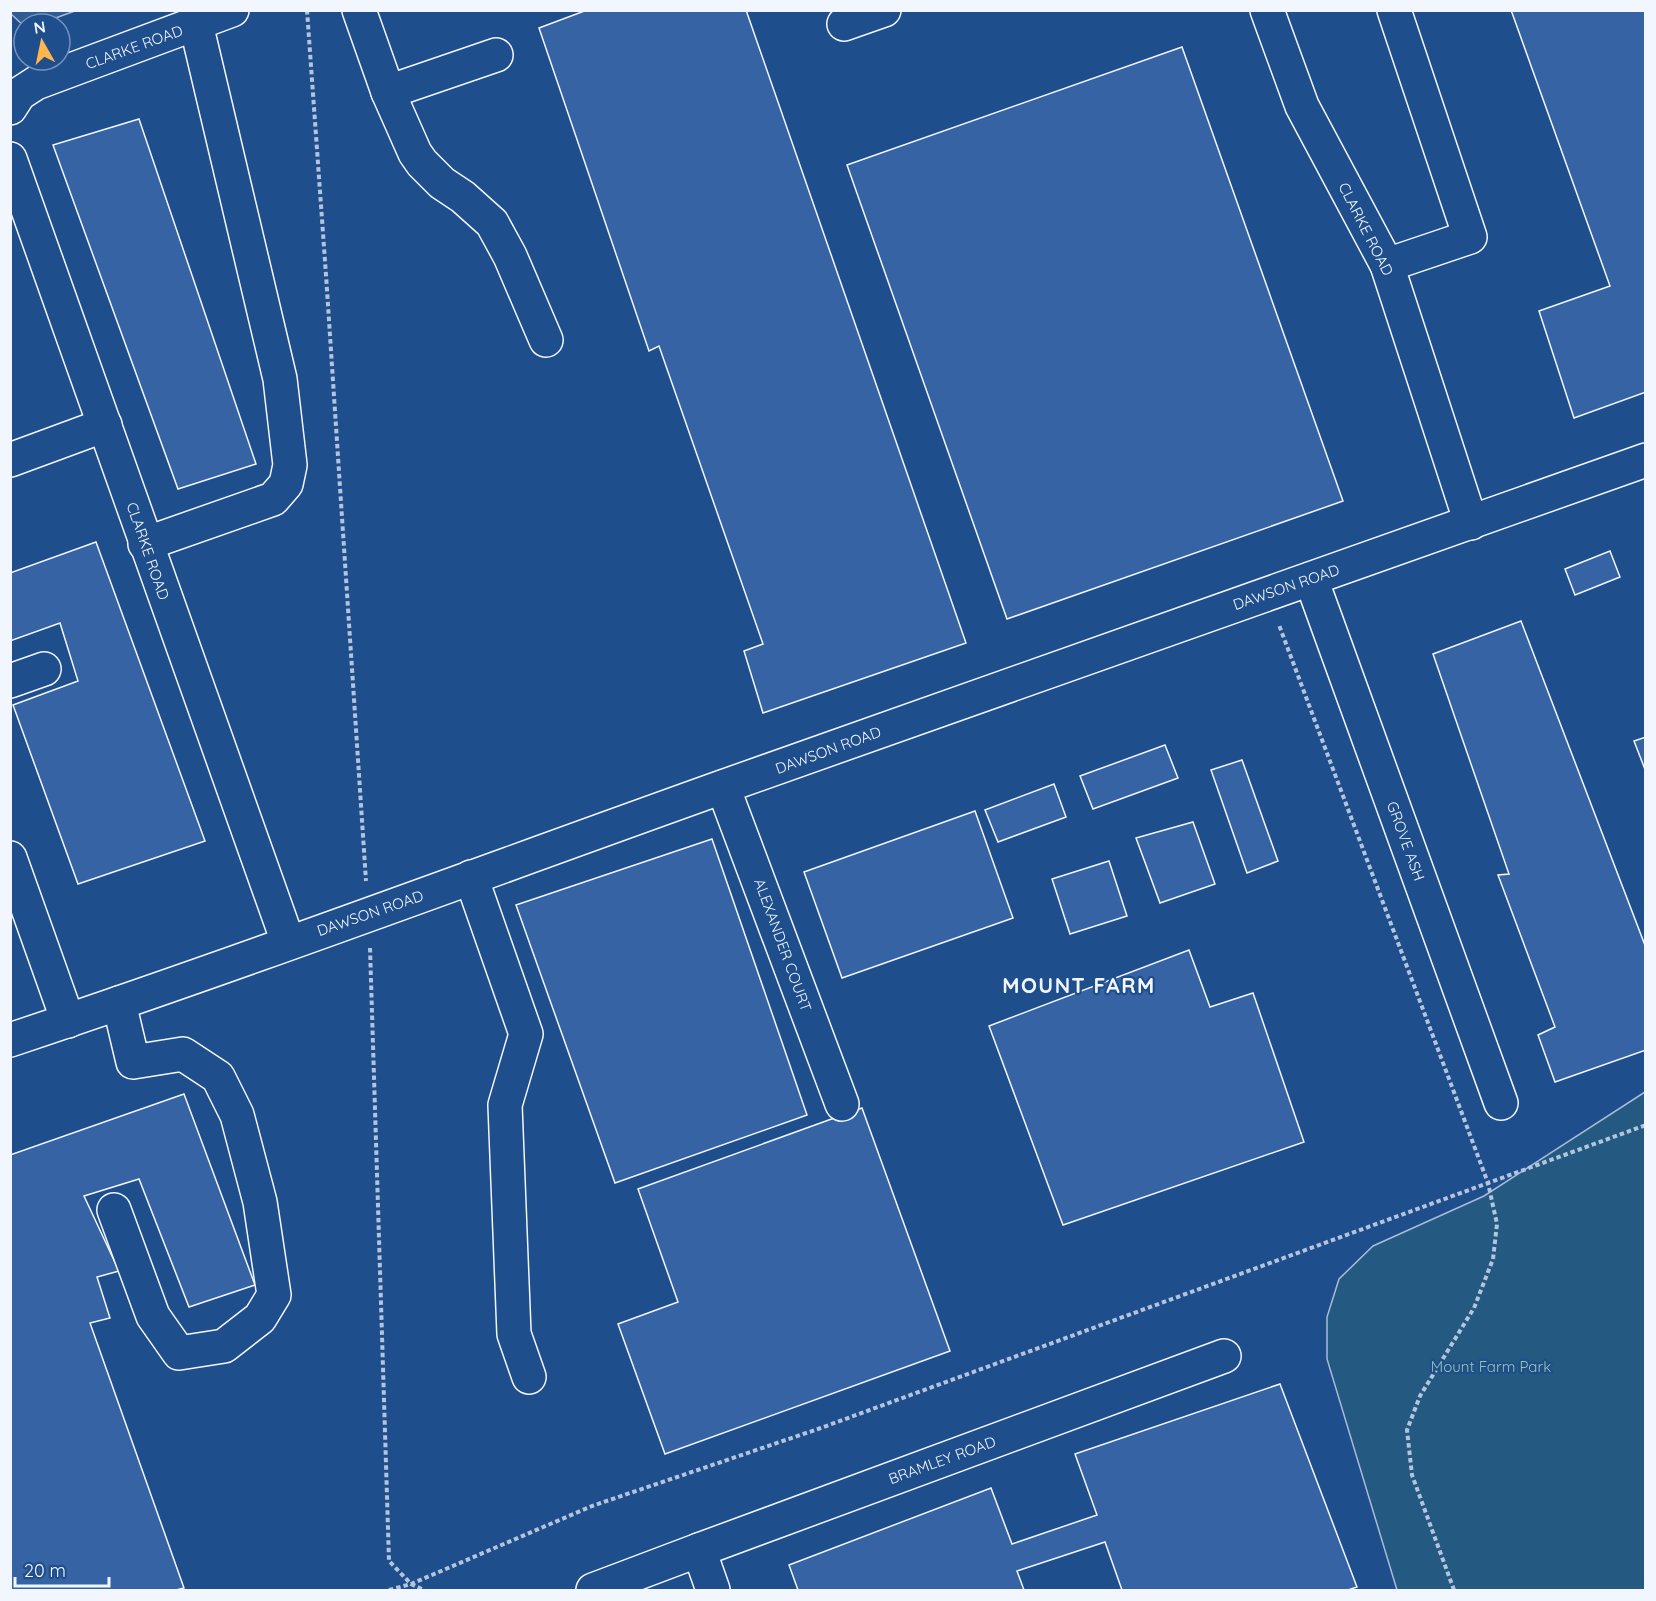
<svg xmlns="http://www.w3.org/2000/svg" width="1656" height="1601" viewBox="0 0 1656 1601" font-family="Quicksand,sans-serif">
  <rect width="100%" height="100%" fill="#1f4e8c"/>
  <path fill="#245a82" stroke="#a8bbd7" stroke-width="1.5" d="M1645 1092V1590H1397L1327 1359V1317L1339 1279 1373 1246 1484 1196Z"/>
  <path fill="#305b95" stroke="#a8bbd7" stroke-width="1.5" d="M11 10H75V11L39 24H24V26L11 14Z"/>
  <g fill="#3563a3" stroke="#f2f6ff" stroke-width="1.5">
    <path d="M587 10H746L966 643 763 713 744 651 763 644 659 346 649 351 539 28Z"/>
    <path d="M1511 10H1646V392L1574 418 1539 311 1610 286Z"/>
    <path d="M1182 47 1343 501 1007 619 847 165Z"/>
    <path d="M139 119 256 464 178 489 53 145Z"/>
    <path d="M96 542 205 841 78 884 13 705 78 681 60 623 10 641V573Z"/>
    <path d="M1610 551 1620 577 1575 595 1565 569Z"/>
    <path d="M1521 621 1646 948V1050L1555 1082 1538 1035 1555 1027 1498 875 1509 874 1433 654Z"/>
    <path d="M1646 737V772L1634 741Z"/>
    <path d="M1165 745 1178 778 1093 809 1080 776Z"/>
    <path d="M1242 760 1278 861 1247 873 1211 770Z"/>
    <path d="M1054 784 1066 817 998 842 985 810Z"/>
    <path d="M975 811 1013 918 842 978 804 872Z"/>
    <path d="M1193 822 1215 884 1160 903 1136 838Z"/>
    <path d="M712 839 807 1115 615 1183 516 905Z"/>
    <path d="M1109 861 1127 916 1070 934 1052 879Z"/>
    <path d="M1189 950 1210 1007 1253 993 1304 1142 1063 1225 989 1026Z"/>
    <path d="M184 1094 255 1285 189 1307 139 1179 84 1196 119 1271 97 1277 110 1318 90 1323 184 1588 176 1590H10V1155Z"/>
    <path d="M862 1108 950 1351 665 1454 618 1324 678 1302 638 1189Z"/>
    <path d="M1280 1384 1357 1587 1348 1590H1122L1105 1542 1017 1571 1024 1590H798L789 1565 991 1488 1012 1544 1097 1515 1075 1454Z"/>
  </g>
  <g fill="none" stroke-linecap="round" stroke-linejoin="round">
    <g stroke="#f2f6ff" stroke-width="36">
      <g id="minor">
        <path d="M359 10 388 92 496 55"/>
        <path d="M1267 10 1302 106 1387 265 1471 523"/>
        <path d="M844 24 884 10"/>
        <path d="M388 92 415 153 422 163 442 183 463 197 492 223 510 256 546 340"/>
        <path d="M10 108 19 94 36 83 232 10"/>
        <path d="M10 159 288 942"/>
        <path d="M1387 265 1470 237 1394 10"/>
        <path d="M10 460 105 425"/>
        <path d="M145 544 273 499 286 484 290 465 280 379 196 24"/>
        <path d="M1311 579 1501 1103"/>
        <path d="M10 681 44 669"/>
        <path d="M723 787 842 1104"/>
        <path d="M10 858 68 1021"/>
        <path d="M471 877 526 1034 505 1105 514 1334 529 1377"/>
        <path d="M10 1040C250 960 487 871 725 786 1032 677 1340 571 1646 460"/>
        <path d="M114 1210 153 1316 179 1353 224 1346 260 1318 274 1295 260 1202 237 1115 218 1077 183 1054 133 1062 119 1003"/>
        <path d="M593 1590 699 1550"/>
        <path d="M713 1590 699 1550 1224 1356"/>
      </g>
    </g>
    <g stroke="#b3c4dc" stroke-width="4" stroke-dasharray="4.5 3" stroke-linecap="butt">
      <path d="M307 10 326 275 366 881"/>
      <path d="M370 948 389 1561 411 1584 424 1590"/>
      <path d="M389 1590 411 1584 592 1506 818 1429 1488 1183 1279 625"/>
      <path d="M1454 1590 1412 1475 1407 1430 1420 1396 1474 1308 1493 1259 1497 1224 1488 1183 1646 1125"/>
    </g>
    <use href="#minor" stroke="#1f4e8c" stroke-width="33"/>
  </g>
  <g text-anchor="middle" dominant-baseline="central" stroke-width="4.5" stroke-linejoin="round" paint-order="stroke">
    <g font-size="15" fill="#f2f6ff" stroke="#1f4e8c">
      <text transform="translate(134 47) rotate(-20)">CLARKE ROAD</text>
      <text transform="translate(1366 229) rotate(63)">CLARKE ROAD</text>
      <text transform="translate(148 551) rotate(71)">CLARKE ROAD</text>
      <text transform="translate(1286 587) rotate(-19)">DAWSON ROAD</text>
      <text transform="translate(828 750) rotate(-20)">DAWSON ROAD</text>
      <text transform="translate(1406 841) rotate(70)">GROVE ASH</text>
      <text transform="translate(370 913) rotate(-19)">DAWSON ROAD</text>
      <text transform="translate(783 945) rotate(70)">ALEXANDER COURT</text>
      <text transform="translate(942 1460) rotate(-20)">BRAMLEY ROAD</text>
    </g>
    <g font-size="15" fill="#97c8a6" stroke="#1f4e8c">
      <text x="1491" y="1366">Mount Farm Park</text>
    </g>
    <g font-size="21" font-weight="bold" letter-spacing="1.5" fill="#f2f6ff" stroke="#1f4e8c">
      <text x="1079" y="985">MOUNT FARM</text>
    </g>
  </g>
  <rect width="1656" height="1601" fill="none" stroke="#f2f6ff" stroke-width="24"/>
  <g transform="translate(42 42) rotate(351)"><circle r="28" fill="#1f4e8c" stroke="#7391ba" stroke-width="1.5"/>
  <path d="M0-4.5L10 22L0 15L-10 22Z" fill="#ffb74d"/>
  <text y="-9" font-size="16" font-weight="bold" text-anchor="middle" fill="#f2f6ff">N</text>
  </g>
  <path d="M15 1577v9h94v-9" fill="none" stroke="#f2f6ff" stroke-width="3"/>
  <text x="24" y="1577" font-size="18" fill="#f2f6ff" stroke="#1f4e8c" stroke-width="4.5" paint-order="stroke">20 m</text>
</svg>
